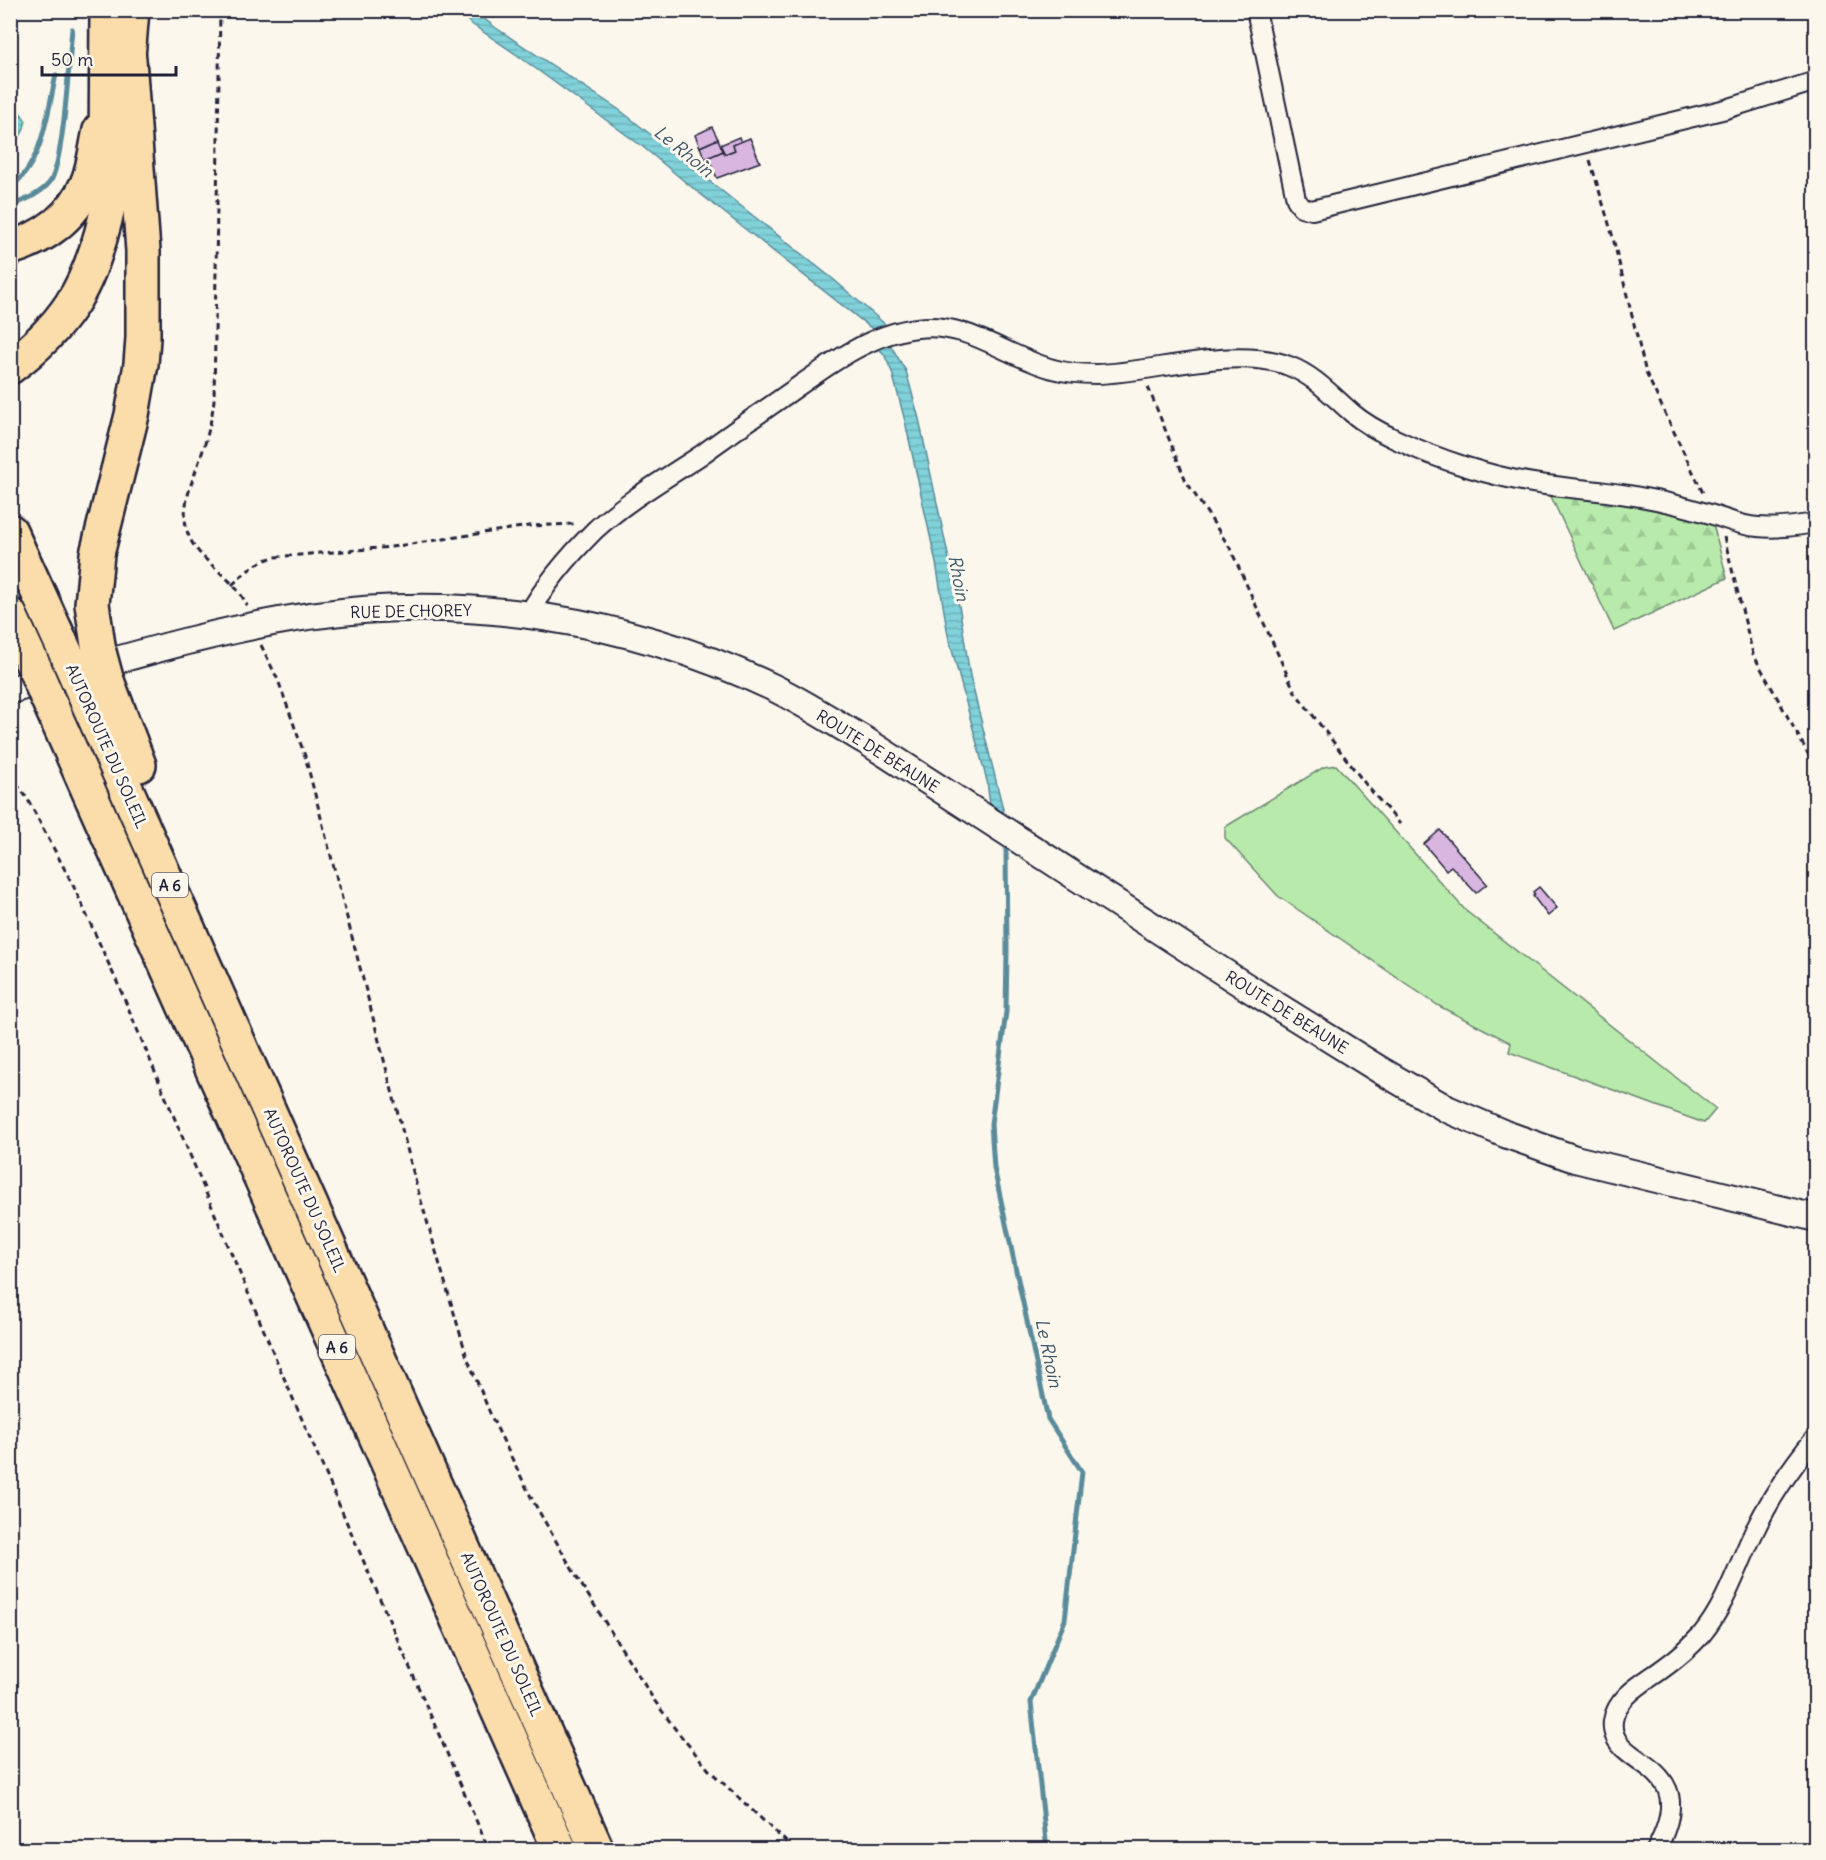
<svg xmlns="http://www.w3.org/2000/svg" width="1826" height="1860" viewBox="0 0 1826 1860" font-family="Delius,sans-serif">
  <defs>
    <pattern id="forest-firs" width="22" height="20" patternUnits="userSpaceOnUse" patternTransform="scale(1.5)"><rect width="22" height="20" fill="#b8ebab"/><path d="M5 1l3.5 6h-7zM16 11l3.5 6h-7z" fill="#9ec994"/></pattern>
    <pattern id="water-rules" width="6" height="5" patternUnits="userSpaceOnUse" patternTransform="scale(1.5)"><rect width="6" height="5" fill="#80d1d9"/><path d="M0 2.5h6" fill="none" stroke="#6eb3bb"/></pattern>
  </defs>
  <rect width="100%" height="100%" fill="#fbf7ec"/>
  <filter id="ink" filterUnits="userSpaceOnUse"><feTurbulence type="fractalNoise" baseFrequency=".0167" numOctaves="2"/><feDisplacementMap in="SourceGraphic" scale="12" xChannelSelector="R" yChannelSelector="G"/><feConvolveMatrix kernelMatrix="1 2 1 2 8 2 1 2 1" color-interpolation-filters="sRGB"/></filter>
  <g filter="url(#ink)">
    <path fill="#b8ebab" stroke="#6d8673" stroke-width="1.5" d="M1336 765 1466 911 1716 1109 1704 1123 1509 1052 1511 1043 1439 1006 1278 896 1225 838V827L1324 767Z"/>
    <path fill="url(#forest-firs)" stroke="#6d8673" stroke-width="1.5" d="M1547 488 1673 509 1713 524 1727 578 1614 631Z"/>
    <g fill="url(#water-rules)" stroke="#5a8b9a" stroke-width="1.5">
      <path d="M457 11H474L496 28 621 111 833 279 886 325 875 331 689 185 643 147 517 55 470 23Z"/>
      <path d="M11 103 15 105 26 121 23 131 11 153Z"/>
      <path d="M889 343 906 371 919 419 960 611 970 676 1004 813 990 805 987 781 948 635 936 563 905 421 892 372 884 354 878 348Z"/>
    </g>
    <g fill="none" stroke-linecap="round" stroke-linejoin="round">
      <g stroke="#5a8b9a" stroke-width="5">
        <path d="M10 187C43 166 48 109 56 75"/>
        <path d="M10 206C24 201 41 194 50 182 64 162 69 58 72 29"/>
        <path d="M1006 849 1007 950 1006 1012 991 1124 994 1168 1048 1419 1082 1472 1065 1620 1031 1702 1047 1850"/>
      </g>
    </g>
    <g fill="#d9b6e0" stroke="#22223b" stroke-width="1.5">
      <path d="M712 127 718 139 700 147 695 135Z"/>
      <path d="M739 137 741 142 733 145 735 150 725 154 720 145Z"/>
      <path d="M750 138 760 162 717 178 708 157 723 151 725 154 735 150 733 145Z"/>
      <path d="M718 139 723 151 705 159 700 147Z"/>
      <path d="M1440 830 1487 884 1476 893 1451 866 1446 870 1424 844Z"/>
      <path d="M1539 887 1557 908 1548 916 1533 896 1535 895 1533 892Z"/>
    </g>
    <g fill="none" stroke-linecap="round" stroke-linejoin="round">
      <g stroke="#22223b" stroke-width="22">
        <g id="street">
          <path d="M1256 10 1296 199 1301 207 1312 210 1726 109 1816 81"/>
          <path d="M528 615C545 584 570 555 595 530 626 501 665 479 701 455 728 435 756 416 783 397 823 369 867 334 917 328 967 321 1007 357 1053 369 1067 373 1082 374 1096 374 1154 373 1235 345 1289 366 1315 376 1332 396 1352 413 1365 424 1380 432 1395 439 1439 460 1492 477 1539 484 1573 489 1607 491 1640 497 1663 501 1687 507 1710 514 1726 519 1741 526 1758 527 1777 529 1797 526 1816 523"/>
          <path d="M1656 1850C1706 1757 1607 1770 1613 1721 1616 1696 1647 1681 1665 1667 1679 1657 1691 1646 1702 1634 1726 1605 1738 1565 1754 1532 1770 1498 1792 1466 1816 1437"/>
        </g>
      </g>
      <g stroke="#22223b" stroke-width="30">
        <path id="secondary" d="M10 690C109 663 208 631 309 616 466 593 629 619 772 687 805 703 835 723 866 741L1242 984 1380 1070 1447 1109 1505 1134 1575 1159 1816 1218"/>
      </g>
      <g stroke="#22223b" stroke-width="38">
        <g id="highway">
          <path d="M126 81 132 10"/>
          <path d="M106 158 107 10"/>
          <path d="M10 248C44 238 73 217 87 184 94 168 96 148 100 130"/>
          <path d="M10 367C33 350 55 329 71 305 102 258 114 184 121 129"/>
          <path d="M10 531 69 660"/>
          <path d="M10 615 35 669"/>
          <path d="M99 652 92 604 97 554 132 415 141 364 143 338V251L129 59"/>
          <path d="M106 678 139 765"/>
          <path d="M80 685 597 1850"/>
          <path d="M46 695 560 1850"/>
        </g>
      </g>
      <g stroke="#22223b" stroke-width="3" stroke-dasharray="6 4.5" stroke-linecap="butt">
        <path d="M220 10 214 400C212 418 208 434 203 450 193 482 173 517 195 547 210 568 237 581 247 606"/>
        <path d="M1590 160 1612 234 1646 373 1703 493"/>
        <path d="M1148 387 1186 481 1230 548 1295 692 1367 786 1400 824"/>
        <path d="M1724 537 1753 654 1816 768"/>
        <path d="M232 585C246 572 257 561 275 557L391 547 529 526 576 524"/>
        <path d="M261 645 278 680 305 756 417 1187 467 1357 492 1418 533 1501 576 1576 654 1700 676 1730 709 1770 795 1850"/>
        <path d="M10 775 27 798 73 885 121 991 281 1371 489 1850"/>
      </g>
      <use href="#street" stroke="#fbf7ec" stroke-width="18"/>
      <use href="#secondary" stroke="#fbf7ec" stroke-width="26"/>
      <use href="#highway" stroke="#fbddab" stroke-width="33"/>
      <g stroke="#22223b" stroke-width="38" stroke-linecap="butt">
        <g id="highway-bridge">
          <path d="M99 652 106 678"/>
          <path d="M69 660 80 685"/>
          <path d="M35 669 46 695"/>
        </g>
      </g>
      <use href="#highway-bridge" stroke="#fbddab" stroke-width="33"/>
    </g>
  </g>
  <g text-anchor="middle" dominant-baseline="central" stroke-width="6" stroke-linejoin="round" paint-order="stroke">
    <g fill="#fbf7ec" stroke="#636270" stroke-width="1.5">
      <rect x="152" y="873" width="36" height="24" rx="4.5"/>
      <rect x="319" y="1335" width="36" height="24" rx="4.5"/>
    </g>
    <g font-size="15" font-weight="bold" fill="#22223b">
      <text x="170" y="885">A 6</text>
      <text x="337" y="1347">A 6</text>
    </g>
    <g font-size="16" fill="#22223b" stroke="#fbf7ec">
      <text transform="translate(411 611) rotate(-1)">RUE DE CHOREY</text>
      <text transform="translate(107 746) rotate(66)">AUTOROUTE DU SOLEIL</text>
      <text transform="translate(878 751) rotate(32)">ROUTE DE BEAUNE</text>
      <text transform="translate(1287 1012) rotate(32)">ROUTE DE BEAUNE</text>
      <text transform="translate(305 1190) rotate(66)">AUTOROUTE DU SOLEIL</text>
      <text transform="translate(502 1634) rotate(66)">AUTOROUTE DU SOLEIL</text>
    </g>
    <g font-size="18" font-style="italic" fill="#3e576a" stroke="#fbf7ec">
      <text transform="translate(684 151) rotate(39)">Le Rhoin</text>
      <text transform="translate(959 578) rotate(79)">Rhoin</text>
      <text transform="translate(1049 1353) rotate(78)">Le Rhoin</text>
    </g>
  </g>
  <rect width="1826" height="1860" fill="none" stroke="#fbf7ec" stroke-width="36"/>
  <rect x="18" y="18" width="1790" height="1824" fill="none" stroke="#22223b" stroke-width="2" filter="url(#ink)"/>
  <path d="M42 66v9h134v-9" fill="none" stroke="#22223b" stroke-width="3"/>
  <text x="51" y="66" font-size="18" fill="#22223b" stroke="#fbf7ec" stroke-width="4.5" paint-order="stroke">50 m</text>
</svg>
